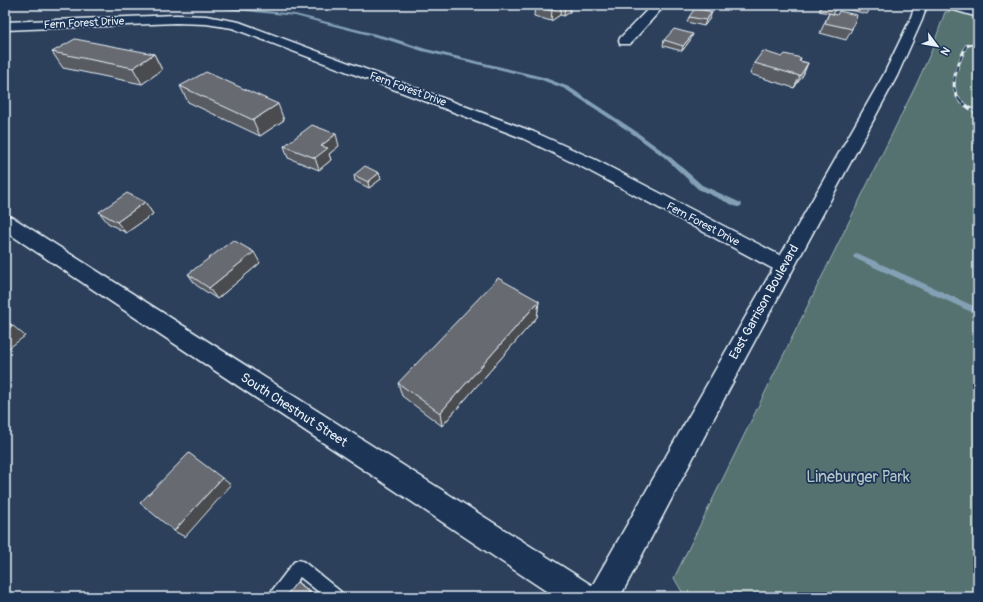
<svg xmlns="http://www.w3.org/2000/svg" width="983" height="602" viewBox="0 0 983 602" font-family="Pangolin,sans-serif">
  <rect width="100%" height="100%" fill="#2c405c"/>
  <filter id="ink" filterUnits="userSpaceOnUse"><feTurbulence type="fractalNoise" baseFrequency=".025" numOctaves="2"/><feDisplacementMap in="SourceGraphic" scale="8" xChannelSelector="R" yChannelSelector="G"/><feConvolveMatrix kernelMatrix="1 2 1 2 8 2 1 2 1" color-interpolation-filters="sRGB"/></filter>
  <g filter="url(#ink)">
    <path fill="#557270" stroke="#9eb2b4" d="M956 11 978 17V597H685L674 578 917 83 931 52 945 12Z"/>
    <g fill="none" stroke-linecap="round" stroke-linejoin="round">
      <g fill="#83a0b5" fill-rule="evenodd">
        <path d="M210 5 295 14 392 38 426 49 543 77 569 87 634 130 668 155 702 185 741 203 742 205 739 207H737L698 189 664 157 630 132 565 89 539 79 422 51 388 40 295 16 225 9Z"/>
        <path d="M857 253 978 308V315L854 258 853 256Z"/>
      </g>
      <g stroke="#e8f1f8" stroke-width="3">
        <path id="lane" d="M299 560 304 562 341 592 343 597H325L300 577 285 597H269L271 592 294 562Z"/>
      </g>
      <g stroke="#e8f1f8" stroke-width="3">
        <g id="street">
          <path d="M652 5H665L630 44H620L619 41 620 38Z"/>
          <path d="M945 5H964L978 9V17L947 8Z"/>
          <path d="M176 15 206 16 239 22 534 132 596 160 791 261 794 266 791 271 784 273 777 271 584 168 522 138 232 28 206 24 176 23 5 30V22Z"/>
          <path d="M5 216 12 217 593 586 597 597H555L5 231Z"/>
        </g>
      </g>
      <g stroke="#e8f1f8" stroke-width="3">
        <path id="secondary" d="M915 5H927L922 20 897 76 746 357 620 597H587L592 586 883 76 910 20Z"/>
      </g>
      <use href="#lane" fill="#1d3557" fill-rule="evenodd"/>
      <use href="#street" fill="#1d3557" fill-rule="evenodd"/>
      <use href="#secondary" fill="#1d3557" fill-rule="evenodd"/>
      <g stroke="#e8f1f8" stroke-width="3">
        <path id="rail-far1" d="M961 102C946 86 959 63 966 46L978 42"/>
      </g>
      <g stroke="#e8f1f8" stroke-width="3.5">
        <path id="rail" d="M960 101 978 114"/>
      </g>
      <use href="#rail-far1" stroke="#1d3557" stroke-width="2" stroke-dasharray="5.5" stroke-linecap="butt"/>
      <use href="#rail" stroke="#1d3557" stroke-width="2.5" stroke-dasharray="7" stroke-linecap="butt"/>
    </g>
    <g fill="#595c62" stroke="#e8f1f8">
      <path d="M536 5H570V12L564 16 560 15 551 21 534 16 535 6Z"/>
      <path d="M712 5H726L724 8Z"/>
      <path d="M822 5H838L833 14 819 11Z"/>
      <path d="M848 5H872L867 14 846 9Z"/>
      <path d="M829 13 852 29 846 40 820 33Z"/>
      <path d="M689 17 710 18 704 26 687 22Z"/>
      <path d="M691 39 682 51 663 46 664 40Z"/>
      <path d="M52 52 154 54 162 70 142 84 63 68Z"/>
      <path d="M782 57 801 58 800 61 808 63 803 75 794 88 750 74 754 63Z"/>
      <path d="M180 86 284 120 260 136 188 102Z"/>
      <path d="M284 146H339L329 154 331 160 319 170 288 158Z"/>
      <path d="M379 173 381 179 369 188 355 181 354 175Z"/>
      <path d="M145 202 153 214 126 233 108 223 99 212Z"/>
      <path d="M260 263 217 299 196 285 188 274Z"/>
      <path d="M539 301 537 317 442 426 402 396 398 383Z"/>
    </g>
    <g fill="#494b50" stroke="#e8f1f8">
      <path d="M560 5H561L560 15 551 21 552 11Z"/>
      <path d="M565 5H570V12L564 16Z"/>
      <path d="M712 12 710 18 704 26 706 20Z"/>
      <path d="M693 34 691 39 682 51 683 46Z"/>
      <path d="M154 54 162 70 142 84 133 68Z"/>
      <path d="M808 63 803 75 794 88 800 76Z"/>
      <path d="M278 104 284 120 260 136 253 120Z"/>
      <path d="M336 134 339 146 329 154 331 160 319 170 315 158 321 146Z"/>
      <path d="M379 173 381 179 369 188 368 182Z"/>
      <path d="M145 202 153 214 126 233 117 222Z"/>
      <path d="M254 252 260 263 217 299 209 288Z"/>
      <path d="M539 301 537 317 442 426 440 413Z"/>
      <path d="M5 319 25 336 5 351Z"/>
      <path d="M222 478 231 485 185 537 174 531Z"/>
      <path d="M297 582 307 589 316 597H314Z"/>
    </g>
    <g fill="#686b72" stroke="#e8f1f8">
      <path d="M536 5H560L552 11 535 6Z"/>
      <path d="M822 5H838L836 8Z"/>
      <path d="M854 5H872L870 9Z"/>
      <path d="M695 8 712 12 706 20 689 17Z"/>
      <path d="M839 11 857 15 852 29 825 23 829 13 837 15Z"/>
      <path d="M674 29 693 34 683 46 664 40Z"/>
      <path d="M75 39 154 54 133 68 52 52Z"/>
      <path d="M763 51 782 57 785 54 801 58 799 61 808 63 800 76 754 63Z"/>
      <path d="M206 72 278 104 253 120 180 86Z"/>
      <path d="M312 125 336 134 321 146 328 148 315 158 284 146Z"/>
      <path d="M365 166 379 173 368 182 354 175Z"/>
      <path d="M127 193 145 202 117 222 99 212Z"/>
      <path d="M233 240 254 252 209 288 188 274Z"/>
      <path d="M498 278 539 301 440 413 398 383Z"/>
      <path d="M5 320 12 326 5 331Z"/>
      <path d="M189 453 222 478 174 531 140 503Z"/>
      <path d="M297 582 314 597H285Z"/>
    </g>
  </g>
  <g text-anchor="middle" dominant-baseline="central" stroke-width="3.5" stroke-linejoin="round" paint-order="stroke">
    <g font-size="11" fill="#e8f1f8" stroke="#1d3557">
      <text transform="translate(84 23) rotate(-3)">Fern Forest Drive</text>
      <text transform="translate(408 89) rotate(20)">Fern Forest Drive</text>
      <text transform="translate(703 224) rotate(28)">Fern Forest Drive</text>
    </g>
    <g font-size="13" fill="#e8f1f8" stroke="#1d3557">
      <text transform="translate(764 302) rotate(-61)">East Garrison Boulevard</text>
      <text transform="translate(294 410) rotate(33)">South Chestnut Street</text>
    </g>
    <g font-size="16" fill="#b5c5c8" stroke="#1d3557">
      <text x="858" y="477">Lineburger Park</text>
    </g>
  </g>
  <rect width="983" height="602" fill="none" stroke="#1d3557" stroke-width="20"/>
  <rect x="10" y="10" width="963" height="582" fill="none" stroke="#e8f1f8" stroke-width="1.5" filter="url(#ink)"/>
  <g transform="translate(937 46) rotate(122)" stroke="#1d3557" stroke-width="3" paint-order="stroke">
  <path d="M0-3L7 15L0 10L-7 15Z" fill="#e8f1f8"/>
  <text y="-6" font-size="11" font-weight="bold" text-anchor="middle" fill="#e8f1f8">N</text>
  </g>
</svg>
